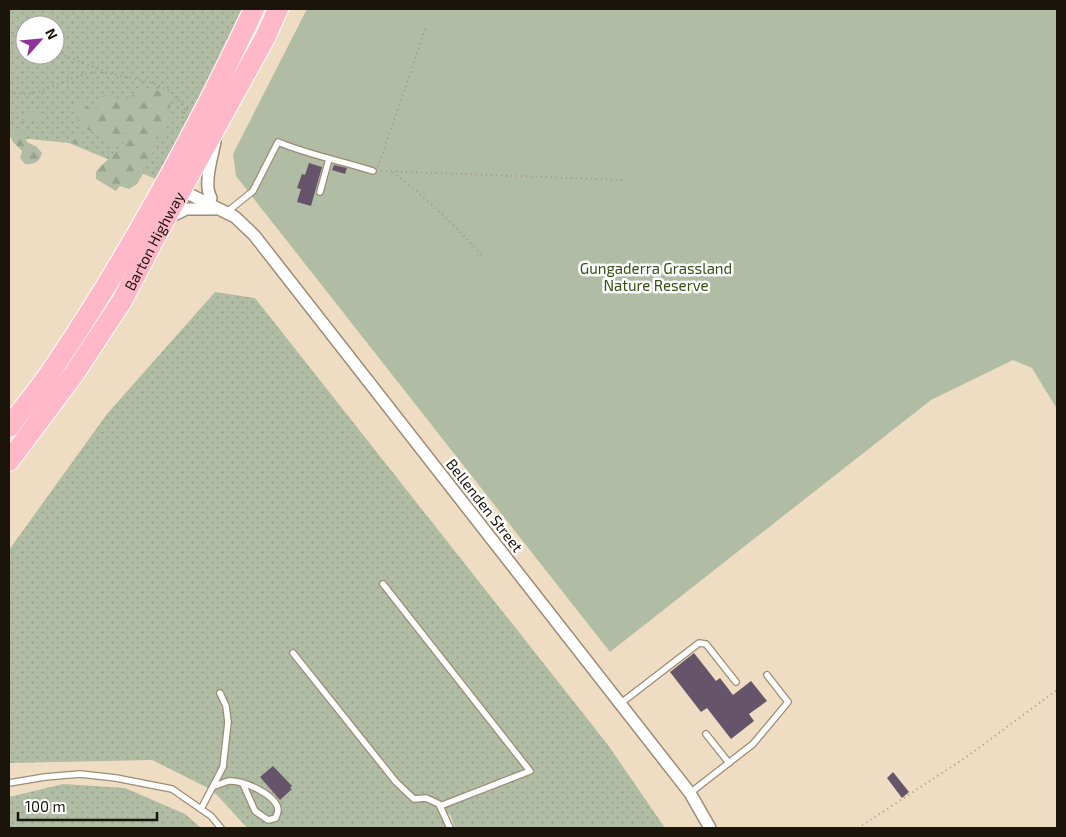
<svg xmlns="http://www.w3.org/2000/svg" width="1066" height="837" viewBox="0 0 1066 837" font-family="'Exo 2',sans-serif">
  <defs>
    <pattern id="grass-dots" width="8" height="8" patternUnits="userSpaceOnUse" patternTransform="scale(1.25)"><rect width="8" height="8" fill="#b0bca3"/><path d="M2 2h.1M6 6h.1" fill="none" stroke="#97a18b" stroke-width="1.8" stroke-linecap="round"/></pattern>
    <pattern id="forest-firs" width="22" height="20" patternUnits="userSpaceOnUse" patternTransform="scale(1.25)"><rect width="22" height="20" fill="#b0bca3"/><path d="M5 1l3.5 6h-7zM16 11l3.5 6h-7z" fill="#97a18b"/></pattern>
  </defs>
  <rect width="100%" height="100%" fill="#eeddc3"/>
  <g fill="url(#grass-dots)" fill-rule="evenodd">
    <path d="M9 9H245L206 91 158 180 69 143 9 137ZM25 25H55V55H25Z"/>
    <path d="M215 292 255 298 608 745 665 828H455L450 814 442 817 446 828H247L219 797 210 789 152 760 9 763V550L107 414Z"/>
    <path d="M63 784 125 788 185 814 201 828H9V797Z"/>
  </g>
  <g fill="url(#forest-firs)">
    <path d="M144 89C153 92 160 89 169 92L172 99C167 113 171 122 162 135L156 136 153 139 155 150 144 162 143 174 137 184 129 189 120 186 116 191 96 179V172C107 157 126 150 127 129L125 127 120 140 113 145 108 143 100 135 81 127 76 115V105L82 101 96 114 99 112 95 103 101 96 110 95 121 101Z"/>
    <path d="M33 112 39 115 41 119 25 122 22 119 26 114Z"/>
    <path d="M14 128 25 133 27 142 37 147 42 153C39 162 35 165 25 164L20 158 22 151 13 142 9 134Z"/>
    <circle cx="78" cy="139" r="5.5"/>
  </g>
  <path fill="#b0bca3" d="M307 9H1057V409L1032 368 1013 360 931 400 610 652 236 176 233 154Z"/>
  <g fill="#65546a">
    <path d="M309 163 322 167 311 206 297 202 301 189 297 188 302 174 305 175Z"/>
    <path d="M334 165 347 168 345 174 332 170Z"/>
    <path d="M694 653 716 681 720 678 733 695 751 681 767 701 749 714 754 721 731 739 707 708 701 712 670 672Z"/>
    <path d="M273 766 292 786 290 788 292 789 280 800 260 777Z"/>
    <path d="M893 772 909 792 902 798 887 778Z"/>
  </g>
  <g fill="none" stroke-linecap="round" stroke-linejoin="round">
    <g stroke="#9c8c74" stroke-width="8">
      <g id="lane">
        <path d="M320 192 329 159"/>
        <path d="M227 212 253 191 278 142C309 155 342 161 373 171"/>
        <path d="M383 584 530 771 440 806"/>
        <path d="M293 653 396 782 414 799 426 798 439 804 450 828"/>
        <path d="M621 703 699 643 706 644 736 682"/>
        <path d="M706 734 729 763"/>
        <path d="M9 783 45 777 80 774 116 778 172 789 211 816 221 828"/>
        <path d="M214 786C219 785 224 782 229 781 243 780 277 795 278 810 278 813 276 816 276 818L268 820 255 811 243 784"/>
        <path d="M690 793 753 744 788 702 767 675"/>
        <path d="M201 809 223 767 228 722 226 706 220 693"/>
      </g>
    </g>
    <g stroke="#9c8c74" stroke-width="14">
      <g id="street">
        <path d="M183 187 189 194 235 217 254 235 690 793 710 828"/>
        <path d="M211 198C203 185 212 157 215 142"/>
        <path d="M168 218 186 209H215"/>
      </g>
    </g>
    <g stroke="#fff" stroke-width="22">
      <g id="highway">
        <path d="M9 427C24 407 40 388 54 367 130 254 196 132 254 9"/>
        <path id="s1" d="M9 461 74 374 122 301 157 234 265 38 278 9"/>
      </g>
    </g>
    <g stroke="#a39682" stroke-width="2" stroke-dasharray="1 4" stroke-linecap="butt">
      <path d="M9 34 25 40"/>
      <path d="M55 52 107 72"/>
      <path d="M9 93C43 98 59 80 90 73 105 70 154 82 168 90 176 94 181 103 185 110"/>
      <path d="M183 118 185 110 189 107"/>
      <path d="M378 167 426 27"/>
      <path d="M381 171 624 180"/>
      <path d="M393 172C425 198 456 225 483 257"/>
      <path d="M858 828 965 758 1057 690"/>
    </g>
    <use href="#lane" stroke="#fff" stroke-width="5.5"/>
    <use href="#street" stroke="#fff" stroke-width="11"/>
    <use href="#highway" stroke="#ffb8c8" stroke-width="20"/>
  </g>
  <g text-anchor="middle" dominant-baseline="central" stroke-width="5" stroke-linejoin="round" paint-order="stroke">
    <g font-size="15" fill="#1a140a" stroke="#fff">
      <text stroke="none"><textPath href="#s1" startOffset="264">Barton Highway</textPath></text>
      <text transform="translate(485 505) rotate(52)">Bellenden Street</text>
    </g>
    <g font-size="15" fill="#374e15" stroke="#fff">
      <text x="656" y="268">Gungaderra Grassland<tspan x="656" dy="17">Nature Reserve</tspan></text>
    </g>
  </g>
  <rect width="1066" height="837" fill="none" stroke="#1a140a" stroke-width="20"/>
  <g transform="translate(40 40) rotate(63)"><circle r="24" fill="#ffffff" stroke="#a3a19d"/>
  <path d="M0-4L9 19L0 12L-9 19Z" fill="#903098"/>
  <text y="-8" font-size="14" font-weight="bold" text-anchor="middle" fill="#1a140a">N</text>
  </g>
  <path d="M18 812v8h139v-8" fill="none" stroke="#1a140a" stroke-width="2.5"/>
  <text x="25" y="812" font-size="15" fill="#1a140a" stroke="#ffffff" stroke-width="4" paint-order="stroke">100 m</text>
</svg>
